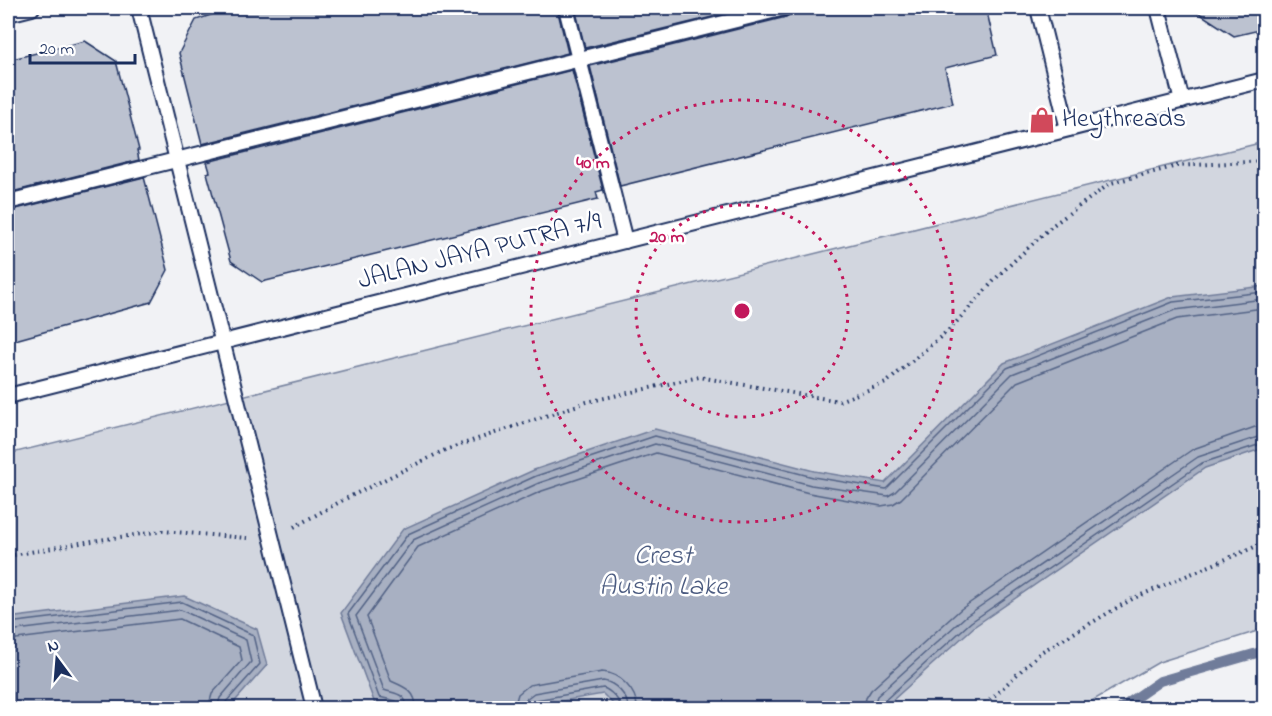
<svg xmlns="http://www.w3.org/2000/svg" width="1272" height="716" viewBox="0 0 1272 716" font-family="'Indie Flower',sans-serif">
  <rect width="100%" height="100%" fill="#f1f2f5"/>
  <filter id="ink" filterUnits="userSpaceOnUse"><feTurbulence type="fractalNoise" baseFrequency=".0167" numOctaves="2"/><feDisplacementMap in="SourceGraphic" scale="12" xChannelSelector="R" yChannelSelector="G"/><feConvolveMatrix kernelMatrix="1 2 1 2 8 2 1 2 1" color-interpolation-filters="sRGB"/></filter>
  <g filter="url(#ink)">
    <path fill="#d2d6df" stroke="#76829e" stroke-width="1.5" d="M1264 142V629L1159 662 1080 708H8V454Z"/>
    <g fill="#a8b0c2" stroke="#707c9a" stroke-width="1.5">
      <path d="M1264 286V448L1205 468 975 626 884 708H617L603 694 521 708H419L375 704 341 613 403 529 534 470 655 429 814 471 885 483 1004 363 1172 297Z"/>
      <path d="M184 596 257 629 267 665 229 708H8V618Z"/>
    </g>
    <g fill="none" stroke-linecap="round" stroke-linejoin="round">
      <g stroke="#536386" stroke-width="1.5">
        <path d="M8 623 182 602 253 635 260 664 226 702 225 708"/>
        <path d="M8 631 181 610 246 640 251 662 220 698 217 708"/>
        <path d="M8 640 180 619 239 647 242 660 212 694 208 708"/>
        <path d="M400 708 396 701 379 697 348 614 408 534 536 476 655 436 813 477 886 489 1007 368 1173 302 1264 292"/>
        <path d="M407 708C406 693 395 694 384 690L356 616 413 540 539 483 655 444 811 485 888 496 895 492 1012 374 1175 310 1264 299"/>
        <path d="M416 708C416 691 405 687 391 681L367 617 418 547 542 491 656 453 809 493 881 506 893 504 901 499 1017 382 1177 319 1264 308"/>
        <path d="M514 708 518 694 529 685 602 672C620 673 637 691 637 708"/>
        <path d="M523 708 526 699 534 693 603 681C615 682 628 696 628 708"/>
        <path d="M531 708 532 703 536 700 603 688C610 690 620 700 621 708"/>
        <path d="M864 708 866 698 871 690 961 609 1193 449 1255 427 1264 426"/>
        <path d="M873 708 877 696 966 616 1198 457 1264 435"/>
        <path d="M881 708 883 702 971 622 1202 463 1264 443"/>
      </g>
      <path stroke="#707c9a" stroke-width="10" d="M1121 708 1160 681 1264 651"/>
    </g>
    <g fill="#bcc2d0" stroke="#1b2f5e" stroke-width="1.5">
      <path d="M231 8H557L568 53 202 144 179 53 196 20Z"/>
      <path d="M575 8H749L585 48Z"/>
      <path d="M793 8H986L997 55 945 68 953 103 620 186 590 66 786 17 791 14Z"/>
      <path d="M1191 8H1264V29L1234 36Z"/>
      <path d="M85 41 116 61 139 150H137L139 160 8 193V60Z"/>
      <path d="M572 70 603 190 596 192 598 199 262 282 231 261 207 173 210 172 207 162Z"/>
      <path d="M144 177 168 270 151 302 8 342V211Z"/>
    </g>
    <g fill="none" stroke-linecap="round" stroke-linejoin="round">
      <g stroke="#1b2f5e" stroke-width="18">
        <g id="service">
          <path d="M139 8 314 708"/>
          <path d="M566 8 625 241"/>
          <path d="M1038 8 1068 129"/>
          <path d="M1158 8 1182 101"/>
          <path d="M8 14 32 8"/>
          <path d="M8 202 784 8"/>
          <path d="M8 396 1264 80"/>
        </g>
      </g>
      <g stroke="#1b2f5e" stroke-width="4" stroke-dasharray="1.5 4.5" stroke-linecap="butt">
        <path d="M294 527 345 499 445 450 587 402 699 377 839 401 886 383 951 328 1000 274 1053 225 1111 183 1177 166 1264 161"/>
        <path d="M8 556 92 541 163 531 247 538"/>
        <path d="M981 708 1041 652 1134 598 1264 543"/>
      </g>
      <use href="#service" stroke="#fff" stroke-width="14"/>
    </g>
  </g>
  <g fill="none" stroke="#c2185b" stroke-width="3" stroke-dasharray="3 6">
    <circle cx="742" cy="311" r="106"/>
    <circle cx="742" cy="311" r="211"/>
  </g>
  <defs>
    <g id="shop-bare" transform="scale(2.07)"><path d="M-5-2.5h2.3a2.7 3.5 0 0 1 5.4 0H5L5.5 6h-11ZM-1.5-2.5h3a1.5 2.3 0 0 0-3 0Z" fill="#d1495b" stroke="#fff" stroke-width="2.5" paint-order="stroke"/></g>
  </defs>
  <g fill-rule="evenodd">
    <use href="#shop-bare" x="1042" y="120"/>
  </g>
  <g text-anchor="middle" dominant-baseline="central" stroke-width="5" stroke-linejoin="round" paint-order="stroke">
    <g font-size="26" fill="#1b2f5e" stroke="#fff" text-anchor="start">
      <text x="1062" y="120">Heythreads</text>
    </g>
    <g font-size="26" fill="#1b2f5e" stroke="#fff">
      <text transform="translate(480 252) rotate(-14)">JALAN JAYA PUTRA 7/9</text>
    </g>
    <g font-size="27" font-style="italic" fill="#4c5c81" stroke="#fff">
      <text x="663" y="556">Crest<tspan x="663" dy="31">Austin Lake</tspan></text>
    </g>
  </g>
  <circle cx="742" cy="311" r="9" fill="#c2185b" stroke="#fff" stroke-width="3"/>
  <g font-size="18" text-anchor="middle" font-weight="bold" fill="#c2185b" stroke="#fff" stroke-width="5" stroke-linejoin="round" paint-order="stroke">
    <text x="593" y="168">40 m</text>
    <text x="667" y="242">20 m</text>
  </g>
  <rect width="1272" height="716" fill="none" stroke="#fff" stroke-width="30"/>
  <rect x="15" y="15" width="1242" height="686" fill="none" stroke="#1b2f5e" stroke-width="2" filter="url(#ink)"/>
  <g transform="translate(57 659) rotate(344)" stroke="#ffffff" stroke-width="4.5" paint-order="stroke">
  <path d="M0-4.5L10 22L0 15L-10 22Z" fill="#1b2f5e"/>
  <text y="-9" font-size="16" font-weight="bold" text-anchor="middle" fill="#1b2f5e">N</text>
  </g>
  <path d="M30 54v9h105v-9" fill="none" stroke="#1b2f5e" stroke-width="3"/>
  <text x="39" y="54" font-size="18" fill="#1b2f5e" stroke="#ffffff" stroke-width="4.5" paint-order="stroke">20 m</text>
</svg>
